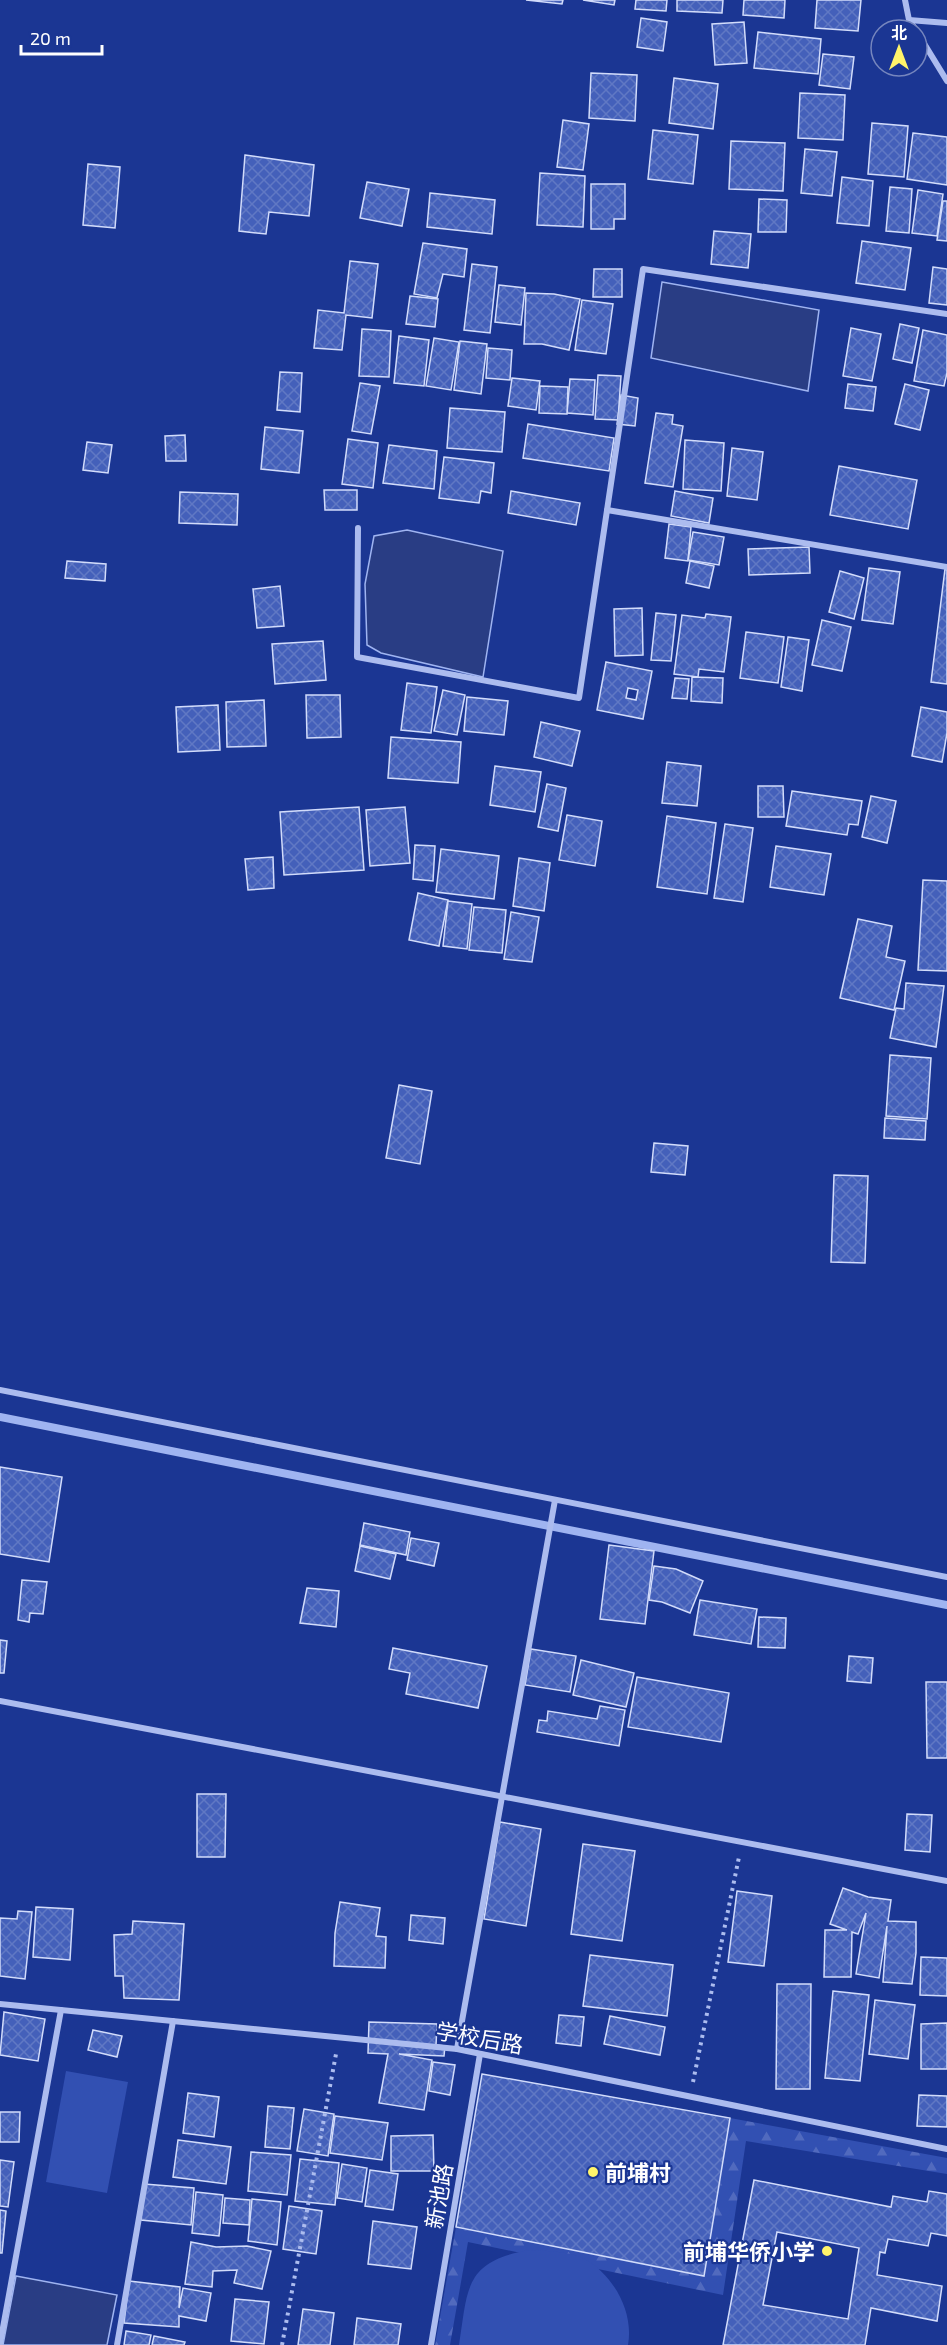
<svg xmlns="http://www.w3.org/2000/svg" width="947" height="2345" viewBox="0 0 947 2345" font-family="'Exo 2','Noto Sans SC',sans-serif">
  <defs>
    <pattern id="forest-firs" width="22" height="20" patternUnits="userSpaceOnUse" patternTransform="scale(1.5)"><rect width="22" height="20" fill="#3250b2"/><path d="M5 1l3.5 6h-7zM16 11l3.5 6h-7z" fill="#516abe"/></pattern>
    <pattern id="building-cross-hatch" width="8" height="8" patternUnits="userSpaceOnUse" patternTransform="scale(1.5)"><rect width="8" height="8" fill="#4460ba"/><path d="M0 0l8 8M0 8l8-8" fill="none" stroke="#6078c4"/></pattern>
  </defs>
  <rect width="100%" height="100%" fill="#1b3693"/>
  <path fill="url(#forest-firs)" d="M730 2118 947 2158V2174L746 2141 723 2295 468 2242 450 2345H435L456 2227 704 2276Z"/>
  <g fill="#3250b2">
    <path d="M66 2071 128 2082 107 2193 46 2182Z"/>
    <path d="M530 2250C547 2251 569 2251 585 2259 614 2276 634 2312 628 2345H459C468 2288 464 2261 530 2250Z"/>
  </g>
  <g fill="#293d84" stroke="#9fb4f1" stroke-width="1.5">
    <path d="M662 282 819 310 808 391 651 358Z"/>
    <path d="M407 530 503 551 483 677 381 653 367 645 365 584 374 536Z"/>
    <path d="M16 2276 117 2295 107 2345H3Z"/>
  </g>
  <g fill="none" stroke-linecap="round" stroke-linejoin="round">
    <path stroke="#9fb4f1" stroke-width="8" d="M0 1417 947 1605"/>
  </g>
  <g fill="url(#building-cross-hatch)" stroke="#d2dcfb" stroke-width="1.5" fill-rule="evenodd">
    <path d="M526 0H563L562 4Z"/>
    <path d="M583 0H615L614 5Z"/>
    <path d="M636 0H667L666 11 635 9Z"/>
    <path d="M677 0H723L722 13 677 11Z"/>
    <path d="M744 0H785L784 18 743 15Z"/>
    <path d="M817 0H861L858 31 815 28Z"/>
    <path d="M641 18 667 22 663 51 637 47Z"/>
    <path d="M744 22 747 63 715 65 712 24Z"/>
    <path d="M758 32 821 39 818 74 754 68Z"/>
    <path d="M823 54 854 57 850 89 819 85Z"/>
    <path d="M591 73 637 75 635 121 589 118Z"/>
    <path d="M674 78 718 84 713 129 669 123Z"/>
    <path d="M800 93 845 95 843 140 798 138Z"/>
    <path d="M563 120 589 124 583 170 557 167Z"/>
    <path d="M872 123 908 126 904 177 868 174Z"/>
    <path d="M653 130 698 135 693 184 648 179Z"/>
    <path d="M913 133 947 137V185L907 179Z"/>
    <path d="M731 141 785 143 783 191 729 189Z"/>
    <path d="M805 149 837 152 832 196 801 193Z"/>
    <path d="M245 155 314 165 309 216 269 212 266 234 239 231Z"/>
    <path d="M88 164 120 167 115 228 83 225Z"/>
    <path d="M540 173 585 176 583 227 537 225Z"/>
    <path d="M842 177 873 181 869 226 837 223Z"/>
    <path d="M367 182 409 189 402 226 360 218Z"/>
    <path d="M591 184H625V219H614V229H591Z"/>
    <path d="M890 187 912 189 909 233 886 231Z"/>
    <path d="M918 190 943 194 937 236 912 233Z"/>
    <path d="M430 193 495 200 492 234 427 227Z"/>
    <path d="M759 199 787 200 786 232H758Z"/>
    <path d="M943 201H947V241L937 240Z"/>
    <path d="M714 231 751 234 748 268 711 264Z"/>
    <path d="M862 241 911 248 905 290 856 283Z"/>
    <path d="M423 243 467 249 464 277 443 274 437 298 414 294Z"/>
    <path d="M350 261 378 264 372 318 346 315 342 350 314 348 318 310 344 313Z"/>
    <path d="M472 264 497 267 490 333 464 330Z"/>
    <path d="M933 267 947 269V305L929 303Z"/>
    <path d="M594 269H622V297H593Z"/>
    <path d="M499 285 525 288 521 325 495 322Z"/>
    <path d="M526 293 554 294 580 299 569 350 542 344H524Z"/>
    <path d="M410 296 438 299 435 327 406 324Z"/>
    <path d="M582 300 613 304 606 354 575 350Z"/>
    <path d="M900 324 919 328 912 363 893 359Z"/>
    <path d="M851 328 881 334 872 381 843 376Z"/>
    <path d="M362 329 391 331 389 377 359 376Z"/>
    <path d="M923 330 947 335V373L944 386 914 381Z"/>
    <path d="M399 336 429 340 424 386 394 383Z"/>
    <path d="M434 338 459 342 451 390 426 386Z"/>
    <path d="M460 341 487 344 481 394 454 390Z"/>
    <path d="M488 348 512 350 510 380 486 378Z"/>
    <path d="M280 372 302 373 300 412 277 410Z"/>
    <path d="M598 375 621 376 618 420 595 419Z"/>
    <path d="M512 378 540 381 536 410 508 406Z"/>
    <path d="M570 379 595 380 593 415 567 413Z"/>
    <path d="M360 383 380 386 371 434 352 431Z"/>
    <path d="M848 384 876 387 873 411 845 408Z"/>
    <path d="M905 384 929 390 920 430 895 424Z"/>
    <path d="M540 386 568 387 567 414 539 413Z"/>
    <path d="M621 395 638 398 635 426 617 424Z"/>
    <path d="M450 408 505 412 502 452 447 448Z"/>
    <path d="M656 413 673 415 672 424 683 426 673 487 645 483Z"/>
    <path d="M528 424 614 438 609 471 523 458Z"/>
    <path d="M265 427 303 431 299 473 261 469Z"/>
    <path d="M185 435 186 461H166L165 436Z"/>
    <path d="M348 439 378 443 373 488 342 484Z"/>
    <path d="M685 440 724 443 721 491 683 489Z"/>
    <path d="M87 442 112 445 108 473 83 470Z"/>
    <path d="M389 445 437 451 434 489 383 483Z"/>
    <path d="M732 448 763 452 757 500 727 496Z"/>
    <path d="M444 457 494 463 491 493 481 491 479 503 439 498Z"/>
    <path d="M839 466 917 480 908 529 830 515Z"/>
    <path d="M324 490H357V510H325Z"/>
    <path d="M511 491 580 503 576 525 508 513Z"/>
    <path d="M675 491 713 498 709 523 671 516Z"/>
    <path d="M180 492 238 494 237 525 179 523Z"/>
    <path d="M669 524 691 527 688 561 665 558Z"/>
    <path d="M693 532 724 537 719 565 688 560Z"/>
    <path d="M809 547 810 573 749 575 748 549Z"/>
    <path d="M67 561 106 564 105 581 65 578Z"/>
    <path d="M690 561 714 566 709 588 686 583Z"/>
    <path d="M869 568 900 572 893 624 862 620Z"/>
    <path d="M945 569 947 570V684L931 682Z"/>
    <path d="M840 571 864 578 854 619 829 612Z"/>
    <path d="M280 586 284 626 257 628 253 589Z"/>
    <path d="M642 608 643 655 615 656 614 609Z"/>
    <path d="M656 613 676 615 671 661 651 660Z"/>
    <path d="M706 614 731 617 724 672 699 669 698 677 674 674 682 615 705 618Z"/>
    <path d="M822 620 851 627 842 671 812 665Z"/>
    <path d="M746 632 784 637 778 683 740 678Z"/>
    <path d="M788 637 809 640 802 691 781 687Z"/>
    <path d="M323 641 326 680 275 684 272 644Z"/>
    <path d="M606 662 652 671 643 719 597 710ZM628 688 638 690 636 700 626 698Z"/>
    <path d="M692 677 723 678 722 703 691 701Z"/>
    <path d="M675 678 689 679 687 699 672 698Z"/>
    <path d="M407 683 437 687 431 733 401 730Z"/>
    <path d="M443 690 465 695 457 735 434 731Z"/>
    <path d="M306 695H340L341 737 307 738Z"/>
    <path d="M467 697 508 701 504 735 464 731Z"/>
    <path d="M264 700 266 746 227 747 226 702Z"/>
    <path d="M218 705 220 750 178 752 176 707Z"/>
    <path d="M921 707 947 712V733L942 762 912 756Z"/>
    <path d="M541 722 580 731 572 766 534 757Z"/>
    <path d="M391 737 461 742 458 783 388 778Z"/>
    <path d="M667 762 701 766 697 806 662 803Z"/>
    <path d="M495 766 541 772 535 812 490 805Z"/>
    <path d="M547 784 566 788 558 831 538 827Z"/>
    <path d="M758 786H783L784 817H758Z"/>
    <path d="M792 791 862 801 858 825 849 824 847 835 786 826Z"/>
    <path d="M871 796 896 801 887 843 862 837Z"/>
    <path d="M359 807 364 870 284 875 280 812Z"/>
    <path d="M405 807 410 863 370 866 366 810Z"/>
    <path d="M567 815 602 821 595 866 559 860Z"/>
    <path d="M667 816 716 823 707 894 657 887Z"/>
    <path d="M725 824 753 828 743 902 714 898Z"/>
    <path d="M415 845 435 846 433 881 413 879Z"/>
    <path d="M776 846 831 854 824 895 770 887Z"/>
    <path d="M441 849 499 856 494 899 436 892Z"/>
    <path d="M273 857 274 888 248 890 245 859Z"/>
    <path d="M519 858 550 863 544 911 513 906Z"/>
    <path d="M923 880 947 881V971L918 970Z"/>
    <path d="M418 893 448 900 439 946 409 940Z"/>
    <path d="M448 901 472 904 467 949 443 946Z"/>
    <path d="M474 907 506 910 502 953 469 950Z"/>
    <path d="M511 912 539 917 532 962 504 959Z"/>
    <path d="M858 919 892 926 886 957 905 961 894 1010 840 998Z"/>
    <path d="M906 983 944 986 936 1047 890 1038 896 1008 904 1009Z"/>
    <path d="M890 1055 931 1058 927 1119 886 1116Z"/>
    <path d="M399 1085 432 1091 420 1164 386 1158Z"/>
    <path d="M885 1118 926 1121 925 1140 884 1138Z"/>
    <path d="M654 1143 688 1146 685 1175 651 1172Z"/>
    <path d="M834 1175 868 1176 865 1263 831 1262Z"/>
    <path d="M0 1467 62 1477 49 1562 0 1554Z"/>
    <path d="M364 1523 410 1532 406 1555 360 1545Z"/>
    <path d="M411 1538 439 1543 434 1566 407 1560Z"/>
    <path d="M609 1545 654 1551 645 1624 600 1619Z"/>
    <path d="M360 1546 396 1554 390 1579 355 1571Z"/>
    <path d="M654 1566 676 1569 703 1581 690 1613 662 1602 649 1600Z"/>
    <path d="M22 1580 47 1582 43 1614 30 1613 29 1622 18 1620Z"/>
    <path d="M307 1588 339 1591 336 1627 300 1623Z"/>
    <path d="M700 1600 757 1609 751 1644 694 1635Z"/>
    <path d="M759 1617 786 1618 785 1648 758 1647Z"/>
    <path d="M0 1640 7 1641 4 1673H0Z"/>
    <path d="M393 1648 487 1666 478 1708 406 1694 410 1673 389 1669Z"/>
    <path d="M531 1649 576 1656 570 1692 525 1685Z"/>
    <path d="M849 1656 873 1658 871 1683 847 1681Z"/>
    <path d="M581 1660 634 1673 626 1707 573 1695Z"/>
    <path d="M637 1677 729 1693 721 1742 628 1727Z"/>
    <path d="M926 1682H947V1758H927Z"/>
    <path d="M600 1706 625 1710 619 1746 537 1732 539 1720 547 1721 548 1711 597 1719Z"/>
    <path d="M197 1794H226L225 1857H197Z"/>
    <path d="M907 1814 932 1815 930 1852 905 1850Z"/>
    <path d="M500 1822 541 1829 526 1926 484 1919Z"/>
    <path d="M583 1844 635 1851 622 1941 571 1934Z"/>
    <path d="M843 1888 868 1897 891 1900 888 1921 916 1922V1953L912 1984 883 1982 887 1926 879 1978 856 1974 866 1913 858 1934 852 1932 851 1977H824L825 1930H847L830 1924Z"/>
    <path d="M737 1891 772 1896 764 1966 728 1962Z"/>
    <path d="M340 1902 380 1908 376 1936 386 1937 385 1968 334 1966 335 1933Z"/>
    <path d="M36 1907 73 1909 70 1960 33 1957Z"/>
    <path d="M18 1911 32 1912 25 1979 0 1976V1918L17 1919Z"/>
    <path d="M411 1915 445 1918 443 1944 409 1940Z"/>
    <path d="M133 1921 184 1924 179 2000 124 1998 123 1976H115L114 1935 132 1934Z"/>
    <path d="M590 1955 673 1965 667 2016 583 2006Z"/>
    <path d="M921 1957 947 1958V1996L920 1995Z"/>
    <path d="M777 1984H811L810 2089H776Z"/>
    <path d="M833 1991 869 1995 860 2081 825 2078Z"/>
    <path d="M875 2000 915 2005 908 2059 869 2054Z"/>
    <path d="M4 2012 45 2019 38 2061 0 2055Z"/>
    <path d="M559 2015 584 2017 581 2046 556 2043Z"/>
    <path d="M610 2016 665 2027 660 2055 604 2044Z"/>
    <path d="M369 2022 437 2024 436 2045 445 2046 444 2056 399 2054 432 2060 424 2110 379 2103 388 2054 368 2053Z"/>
    <path d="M947 2023V2069H921V2024Z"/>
    <path d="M93 2030 122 2036 117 2057 88 2050Z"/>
    <path d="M433 2062 455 2065 450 2095 429 2091Z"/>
    <path d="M482 2074 730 2118 704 2276 456 2227Z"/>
    <path d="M188 2093 219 2097 214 2137 183 2133Z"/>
    <path d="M919 2095 947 2096V2127L917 2126Z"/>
    <path d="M268 2106 294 2108 290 2149 265 2147Z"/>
    <path d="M304 2109 334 2114 328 2156 297 2151Z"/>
    <path d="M0 2112H20L19 2142H0Z"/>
    <path d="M335 2116 388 2123 382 2160 330 2153Z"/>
    <path d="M433 2135 434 2171H391V2136Z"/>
    <path d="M178 2140 231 2147 226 2184 173 2177Z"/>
    <path d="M251 2152 291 2155 287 2195 248 2191Z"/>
    <path d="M300 2159 339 2163 335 2205 295 2201Z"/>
    <path d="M0 2160 14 2162 8 2207 0 2206Z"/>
    <path d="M342 2164 367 2168 362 2202 337 2198Z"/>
    <path d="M370 2170 398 2174 393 2210 365 2206Z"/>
    <path d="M754 2180 891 2207 893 2196 927 2202 929 2191 947 2194V2236L931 2233 928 2246 888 2239 885 2253 880 2252 877 2275 942 2286 937 2321 871 2308 865 2345H723ZM777 2232 859 2248 848 2319 763 2305Z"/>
    <path d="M144 2184 194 2188 191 2225 141 2220Z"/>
    <path d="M196 2192 223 2195 219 2236 192 2233Z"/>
    <path d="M225 2198 250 2200 249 2225 223 2223Z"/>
    <path d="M252 2199 281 2202 277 2245 248 2241Z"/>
    <path d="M289 2206 322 2211 316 2254 283 2249Z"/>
    <path d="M0 2210 6 2211 2 2253H0Z"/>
    <path d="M373 2221 417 2227 411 2269 368 2264Z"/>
    <path d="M191 2242 216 2247 247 2246 271 2251 262 2289 234 2283 237 2270 213 2271 212 2287 185 2284Z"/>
    <path d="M129 2281 180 2287 179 2308 183 2288 211 2293 206 2321 179 2316V2327L124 2323Z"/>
    <path d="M235 2299 269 2302 264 2344 231 2341Z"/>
    <path d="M303 2309 334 2313 330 2345H298Z"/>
    <path d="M357 2318 401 2324 398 2345H354Z"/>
    <path d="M126 2331 151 2335 149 2345H124Z"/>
    <path d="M154 2336 185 2342 184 2345H152Z"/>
  </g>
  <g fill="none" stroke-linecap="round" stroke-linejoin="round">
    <g stroke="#acbcef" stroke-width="4" stroke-dasharray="3 4.5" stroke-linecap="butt">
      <path d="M693 2082 739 1857"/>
      <path d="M282 2345 336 2054"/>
    </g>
    <g stroke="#acbcef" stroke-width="6">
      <path d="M905 0 909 20 916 30"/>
      <path d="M909 20 947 23"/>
      <path d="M917 32 947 81"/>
      <path d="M607 510 947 567"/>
      <path d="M358 528 357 657 579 698 643 269 947 314"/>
      <path d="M0 1390 947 1577"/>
      <path d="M0 1701 947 1881"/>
      <path d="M0 2004 457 2049 947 2149"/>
      <path d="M457 2049 555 1500"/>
      <path d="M0 2344 61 2010"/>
      <path d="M117 2345 173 2021"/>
      <path d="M431 2345 480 2054"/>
    </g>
  </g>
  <g fill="#fff46a" stroke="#1b3693" stroke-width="2">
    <circle cx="593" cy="2172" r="6"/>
    <circle cx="827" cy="2251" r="6"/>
  </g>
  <g text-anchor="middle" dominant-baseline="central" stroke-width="4.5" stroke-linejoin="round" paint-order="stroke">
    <g font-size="22" fill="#fff" stroke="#1b3693">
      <text transform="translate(480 2037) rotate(10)">学校后路</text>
      <text transform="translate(438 2196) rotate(-80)">新池路</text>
    </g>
    <g font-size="22" font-weight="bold" fill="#fff" stroke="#1b3693" text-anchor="start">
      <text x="605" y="2172">前埔村</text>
      <text x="815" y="2251" text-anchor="end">前埔华侨小学</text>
    </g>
  </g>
  <g transform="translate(899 48)"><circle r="28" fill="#1b3693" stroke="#7686be" stroke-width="1.5"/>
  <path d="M0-4.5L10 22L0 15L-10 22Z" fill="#fff46a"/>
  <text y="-9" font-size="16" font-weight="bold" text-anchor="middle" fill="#ffffff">北</text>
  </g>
  <path d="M21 45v9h81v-9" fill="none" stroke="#ffffff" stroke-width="3"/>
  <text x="30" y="45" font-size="18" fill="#ffffff" stroke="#1b3693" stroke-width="4.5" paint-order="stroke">20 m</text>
</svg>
